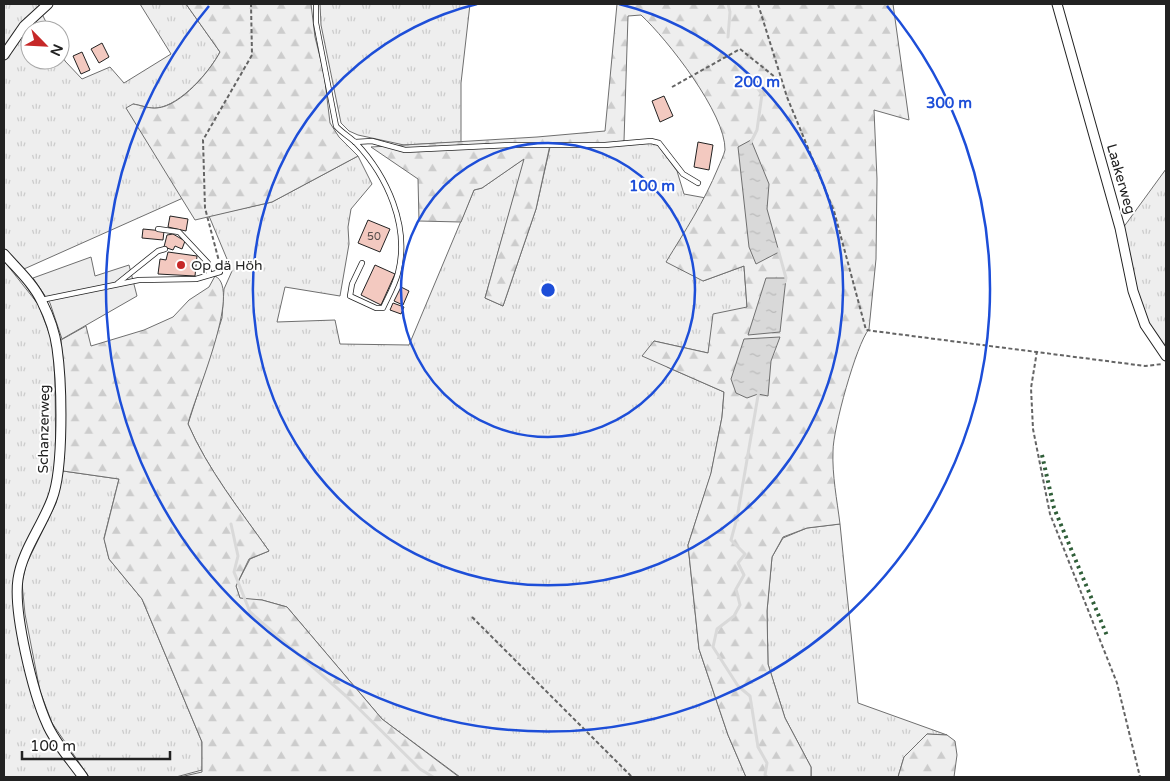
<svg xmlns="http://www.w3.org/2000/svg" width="1170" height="781" viewBox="0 0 1170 781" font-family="'Varela Round',sans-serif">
  <defs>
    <pattern id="grass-tufts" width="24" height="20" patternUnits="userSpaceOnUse" patternTransform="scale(1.25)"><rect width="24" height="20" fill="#eee"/><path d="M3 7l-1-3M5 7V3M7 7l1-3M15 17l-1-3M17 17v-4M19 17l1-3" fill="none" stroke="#ccc"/></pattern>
    <pattern id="forest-firs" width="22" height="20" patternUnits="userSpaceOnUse" patternTransform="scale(1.25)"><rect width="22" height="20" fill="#eee"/><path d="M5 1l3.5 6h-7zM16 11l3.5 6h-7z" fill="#ccc"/></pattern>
    <pattern id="water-ripples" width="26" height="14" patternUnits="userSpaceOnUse" patternTransform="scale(1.25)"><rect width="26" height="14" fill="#d9d9d9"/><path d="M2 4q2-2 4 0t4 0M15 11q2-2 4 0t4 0" fill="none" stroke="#bababa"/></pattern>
  </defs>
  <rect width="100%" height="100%" fill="#fff"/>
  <g fill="url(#grass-tufts)" stroke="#6f6f6f">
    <path d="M4 4H43L4 49Z"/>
    <path d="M140 4H186L220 52C210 71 181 105 157 108 150 109 140 105 133 104L183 198 24 269 4 248V61L22 34 42 14 50 30H30V60H60V50L65 61 82 79 110 67 124 83 171 54Z"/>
    <path d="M320 4H470L461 83V142L404 145 358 135 349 131 341 123 321 25Z"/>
    <path d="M650 142 656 143 677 171 684 194 706 198 703 281 744 266 747 307 708 353 654 341 667 367 724 392 722 417 711 474 688 545 699 649 728 735 746 777H460L382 719 287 607 262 600 240 599 236 586 250 559 269 551C240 510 208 470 188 424L222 318 224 289 232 271 209 216 272 202 358 156 372 184 351 209 348 227 349 244 340 296 285 287 277 322 335 320 340 344 409 345 474 190 482 188 525 158 485 298 503 306 536 209 550 147Z"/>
    <path d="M1166 169V348L1145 317 1135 290 1123 228Z"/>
    <path d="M4 261 38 304 53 343 55 382 56 470 49 499 21 558 16 618 31 691 44 727 79 777H4Z"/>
    <path d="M63 471 119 479 104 538 109 559 142 599 202 742V770L176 777H89L52 723 40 691 25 614 22 583 26 565 56 503Z"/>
    <path d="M840 524 858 703 947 735 927 734 904 757 898 777H811V767L785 718 768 664 767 611 772 557 783 538 807 528Z"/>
  </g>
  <g fill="url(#forest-firs)" stroke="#6f6f6f">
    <path d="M186 4H311L315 37 324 73 330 123 339 137 358 156 272 202 195 220 126 108 133 104C140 105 150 109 157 108 181 106 210 71 220 52Z"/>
    <path d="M617 4H893L909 120 874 110 877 179 876 259 869 329C856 345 833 429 833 451 832 475 837 500 840 524L807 528 783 537 772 557 767 611 768 664 785 718 811 767V777H746L728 735 699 649 688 545 711 473 722 417 724 392 642 356 654 341 708 353 713 314 747 307 744 266 703 281 666 262C685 231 704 202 718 168 720 163 724 155 725 150 726 114 667 39 641 15L628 16 624 141 607 144 550 145 536 209 503 306 485 298 524 159 482 188 474 190 461 222 419 221 418 179 371 147 537 137 605 131Z"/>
    <path d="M215 276C243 289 193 400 188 424 208 470 240 510 269 551L249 559 236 586 240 598 262 600 287 607 382 719 459 777H180L202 772V742L142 599 109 559 104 539 119 479 63 471 65 404 61 340 86 326 91 346 144 330 173 317 189 300 209 287Z"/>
    <path d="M927 734 947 735 955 741 957 755 954 777H898L904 757Z"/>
  </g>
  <path fill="#ededed" stroke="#6f6f6f" d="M91 257 95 276 129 265 137 296 62 339 50 303 33 278Z"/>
  <g fill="url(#water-ripples)" stroke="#6f6f6f">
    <path d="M751 140 769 184 767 209 779 252 756 264 749 247 738 147Z"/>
    <path d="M766 278H786L780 332 748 335Z"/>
    <path d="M780 337 771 361 768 396 758 394 747 398 736 393 731 379 744 339Z"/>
  </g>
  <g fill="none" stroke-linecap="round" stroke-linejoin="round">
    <g stroke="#d9d9d9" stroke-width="3">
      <path d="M728 4 730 12 728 37"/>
      <path d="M740 65 762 94 757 130 751 142"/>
      <path d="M778 249 786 278 785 282"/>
      <path d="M759 390 737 518 731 540 745 554 738 563 744 575 736 589 740 605 734 616 717 629 713 647 738 686 750 696 758 747 767 763 765 775 767 777"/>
      <path d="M231 524 238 556 234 572 250 612 346 696 420 769 433 777"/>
    </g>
  </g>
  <g fill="#f3c9c0" stroke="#222">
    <path d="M102 43 109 57 99 63 91 49Z"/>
    <path d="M82 52 90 70 81 74 73 56Z"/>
    <path d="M664 96 673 116 660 122 652 101Z"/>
    <path d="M698 142 713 145 709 170 694 167Z"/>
    <path d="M170 216 188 219 186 231 168 227Z"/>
    <path d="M368 220 390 229 380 252 358 243Z"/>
    <path d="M143 229 164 231 163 240 142 238Z"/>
    <path d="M173 234 185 241 182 249 175 246 173 250 164 247 167 235Z"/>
    <path d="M168 252 197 256 195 276 158 274 160 259 166 260Z"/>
    <path d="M375 265 395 274 381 305 361 295Z"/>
    <path d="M401 287 409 291 403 305 394 301Z"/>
    <path d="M393 303 404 307 401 314 390 310Z"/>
  </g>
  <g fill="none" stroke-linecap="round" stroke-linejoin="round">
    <g stroke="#222" stroke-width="6">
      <g id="service">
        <path d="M316 4V23L336 126C342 133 350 137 356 143 387 176 410 226 398 273 395 285 388 297 383 308H376L350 296 352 284 362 263"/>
        <path d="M355 142 372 141 405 150 512 145H605L651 141 659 143 683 174 698 183"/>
        <path d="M158 229 179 232 208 263 209 275"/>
        <path d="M118 283 158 251 165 249"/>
        <path d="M41 300 139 280 196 279 220 272"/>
      </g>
    </g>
    <g stroke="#222" stroke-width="11">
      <g id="minor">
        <path d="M1057 4 1120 228 1133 291 1145 325 1166 356"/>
        <path d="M4 55 24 26 48 4"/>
        <path d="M4 254C17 269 33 283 42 302 49 316 55 333 57 348 62 383 64 468 52 499 42 526 22 551 18 579 13 612 33 693 47 724 55 743 71 760 83 777"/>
      </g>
    </g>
    <g stroke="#646464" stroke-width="2" stroke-dasharray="4 2.5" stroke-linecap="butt">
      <path d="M758 4 787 97 834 211 866 330 1145 366 1162 364"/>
      <path d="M672 87 740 49 780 81"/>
      <path d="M220 265 205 208 203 140 252 55 251 4"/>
      <path d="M1037 351 1031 388 1033 429 1050 514 1117 683 1140 777"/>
      <path d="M472 617 632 777"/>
    </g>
    <use href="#service" stroke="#fff" stroke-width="4.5"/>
    <use href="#minor" stroke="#fff" stroke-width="9"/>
    <path stroke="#2f5e38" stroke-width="4" stroke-dasharray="2.5 4" stroke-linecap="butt" d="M1042 455 1054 508 1108 638"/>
  </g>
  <g fill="none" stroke="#1d4ed8" stroke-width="2.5">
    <circle cx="548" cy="290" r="147"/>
    <path d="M619 4A295 295 0 1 1 477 4"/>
    <path d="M887 6A442 442 0 1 1 209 6"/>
  </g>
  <circle fill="#c62828" stroke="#fff" stroke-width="2" cx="181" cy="265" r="5"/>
  <g text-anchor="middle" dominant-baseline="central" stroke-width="4" stroke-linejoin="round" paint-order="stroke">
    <g font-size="11" fill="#564c4a">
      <text x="374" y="236">50</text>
    </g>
    <g font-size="14" fill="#222" stroke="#fff">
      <text transform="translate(1121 179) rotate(74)">Laakerweg</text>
      <text transform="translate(44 429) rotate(-89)">Schanzerweg</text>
    </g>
    <g font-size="14" fill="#222" stroke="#fff" text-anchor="start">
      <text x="191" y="265">Op dä Höh</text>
    </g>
  </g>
  <circle cx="548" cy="290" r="8" fill="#1d4ed8" stroke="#fff" stroke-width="2.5"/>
  <g font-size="15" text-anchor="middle" font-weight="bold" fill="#1d4ed8" stroke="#fff" stroke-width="4" stroke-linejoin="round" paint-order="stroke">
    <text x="757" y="87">200 m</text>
    <text x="949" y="108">300 m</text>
    <text x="652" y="191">100 m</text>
  </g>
  <rect width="1170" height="781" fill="none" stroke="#222222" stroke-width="10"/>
  <g transform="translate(45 45) rotate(114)"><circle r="24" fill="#ffffff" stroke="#a7a7a7"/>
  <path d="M0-4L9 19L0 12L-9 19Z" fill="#c62828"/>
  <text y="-8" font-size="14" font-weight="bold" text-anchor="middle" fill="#222222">N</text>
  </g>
  <path d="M22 751v8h148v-8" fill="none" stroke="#222222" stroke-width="2.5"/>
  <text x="30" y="751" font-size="15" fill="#222222" stroke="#ffffff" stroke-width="4" paint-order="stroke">100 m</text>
</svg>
